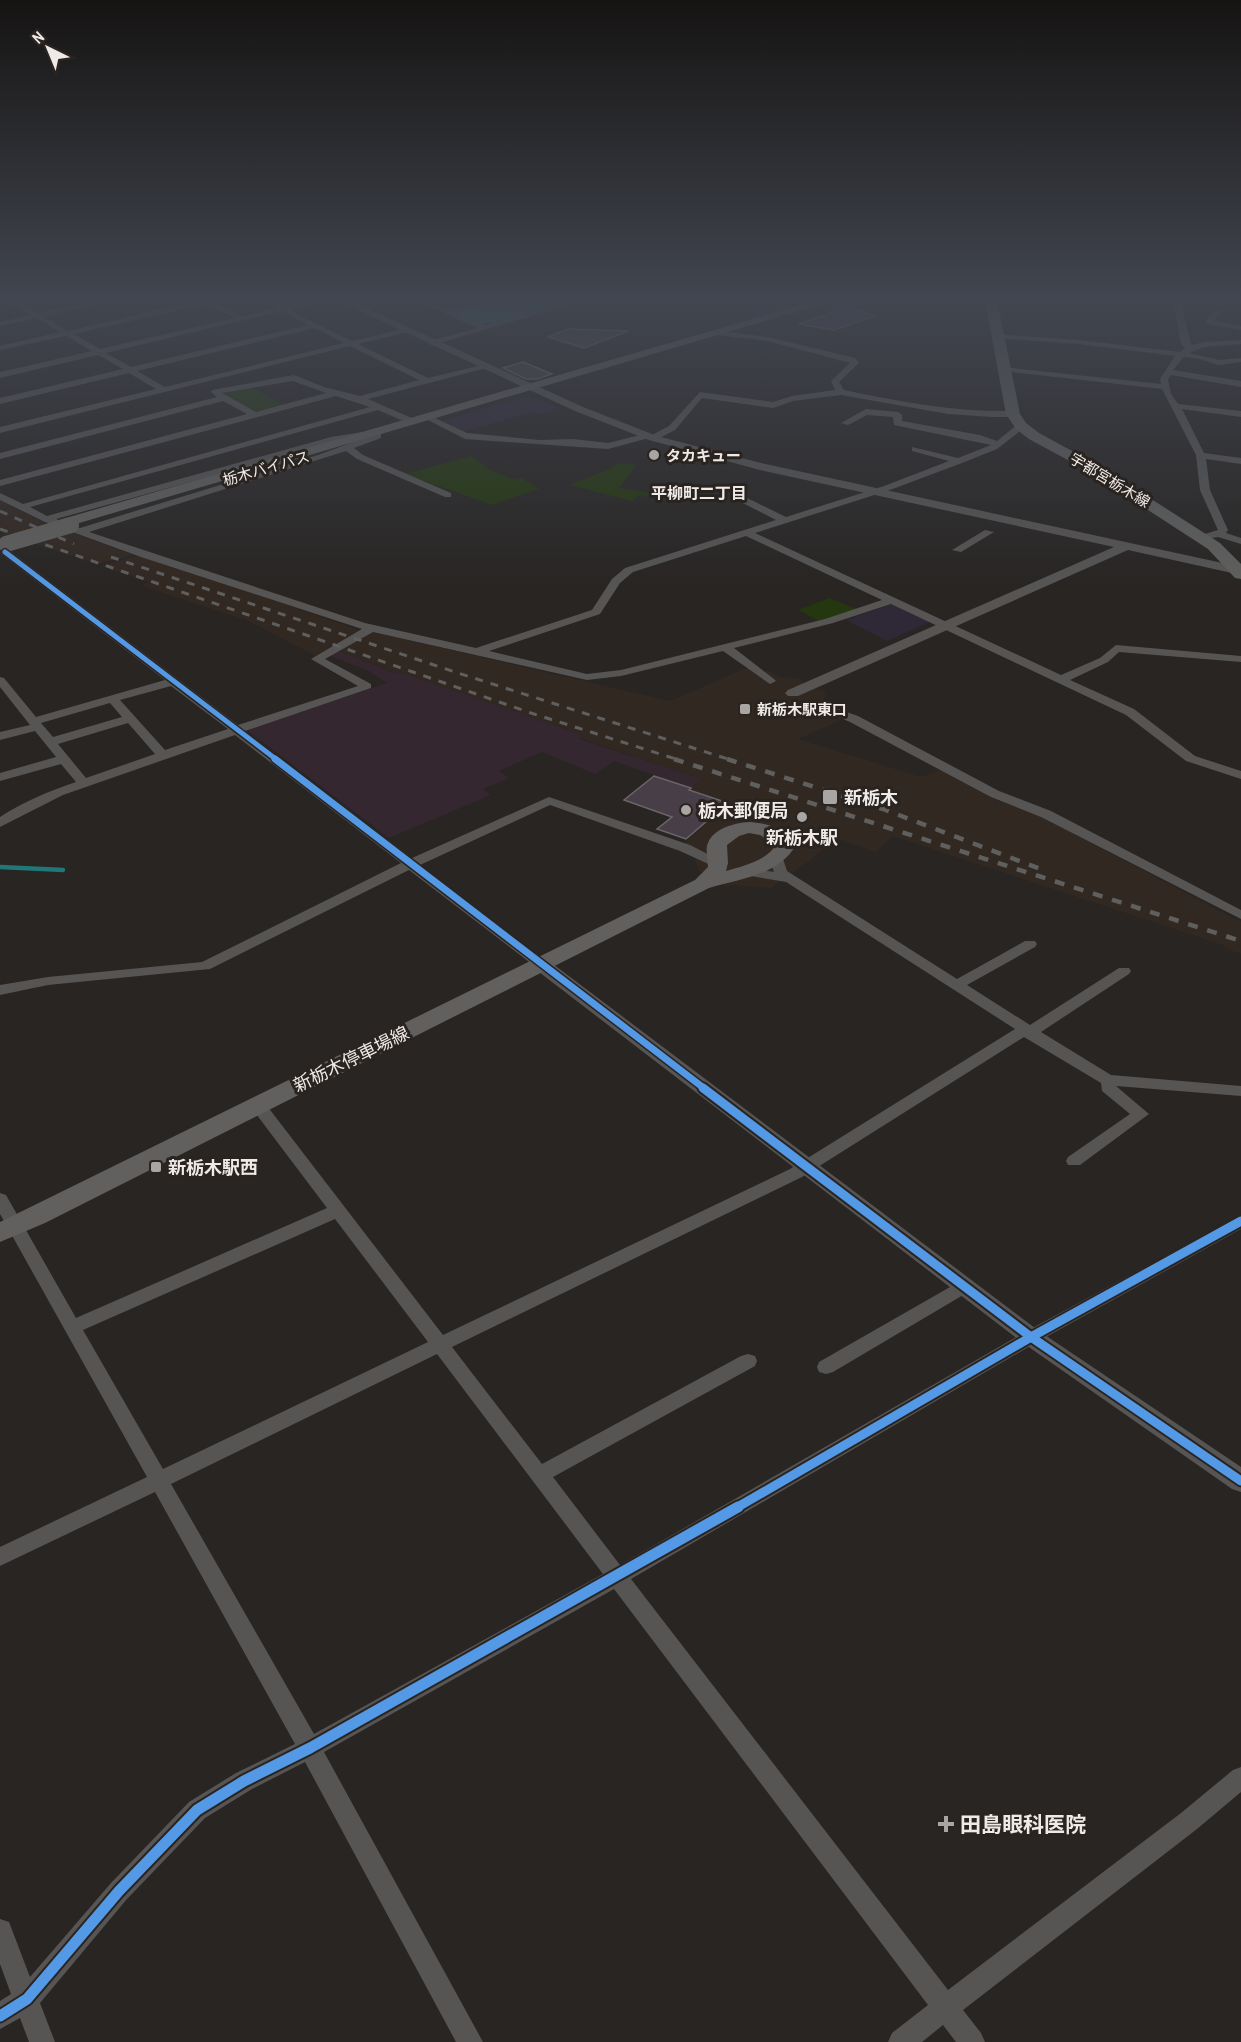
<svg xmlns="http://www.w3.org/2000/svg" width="1241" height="2042" viewBox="0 0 1241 2042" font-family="'Archivo Narrow','Noto Sans JP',sans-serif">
  <rect width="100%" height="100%" fill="#282523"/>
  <g fill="#2f2836">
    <path d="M730 300H814L759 316Z"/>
    <path d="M523 397 535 398 559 408 538 415 533 412 462 432 439 422Z"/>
    <path d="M889 605H895L930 622 887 641 846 620Z"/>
  </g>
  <path fill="#35272f" d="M337 650 394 673 399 671 583 735 580 739 702 779 691 788 614 761 595 774 542 752 499 771 509 778 483 789 491 795 389 838 248 731 253 727 387 683 369 671 328 655Z"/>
  <g fill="#322822">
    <path d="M0 500 45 523 134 555 97 564 0 532Z"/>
    <path d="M138 556 264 597 361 631 316 656 246 620 142 586 148 582 101 566Z"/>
    <path d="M373 632 670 701 749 667 755 671H768L780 677 798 678 814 689 826 692 824 700 830 704 827 705 834 715 846 718 798 739 921 777 941 770 997 800 1038 815 1241 922V954L1225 948 1226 946 893 836 876 852 835 838 813 858 771 888 732 885 727 887 699 871 693 855 684 844 728 803 689 790 701 779 580 738 583 735 399 672 395 673 337 650Z"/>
  </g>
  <g fill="#24370f">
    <path d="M250 387 286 406 255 412 224 394 226 392Z"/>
    <path d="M472 456 490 470 513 479 522 478 539 489 492 505 405 474Z"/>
    <path d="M618 463 636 465 619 488 661 495 659 499 640 495 632 501 569 485 610 469Z"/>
    <path d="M829 598 859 610 819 621 798 610Z"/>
  </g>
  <path fill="#1f7777" d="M497 300H566L567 301 494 322 481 324 454 312Z"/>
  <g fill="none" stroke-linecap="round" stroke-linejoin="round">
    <path stroke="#1f7777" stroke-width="4.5" d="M0 867 63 870"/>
  </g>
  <g fill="#483e48" stroke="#696767" stroke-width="1.5">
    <path d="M848 307 875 316 834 330 799 324Z"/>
    <path d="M568 329 628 331 584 348 548 337Z"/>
    <path d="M523 362 552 374 537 379H526L503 368Z"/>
    <path d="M654 776 691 788 689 790 728 803 686 839 657 829 672 817 624 800Z"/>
  </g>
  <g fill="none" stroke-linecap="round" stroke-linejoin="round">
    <g fill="#565554" fill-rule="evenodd">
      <path d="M6 300H16L38 313 98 300H113L44 317 68 331 199 300H209L243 316 277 308 267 300H276L284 306 311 300H325L289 310 352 341 408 328V332L358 344 428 378 486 364V368L368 399 414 419V423H408L378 410 30 507 47 516 331 437 362 432 366 435 335 442 56 519 80 528 318 455 375 434H381V438L354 448 363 455 451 493V497H445L357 459 346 451 89 532 365 623 476 648 592 610 612 579 625 568 776 520 735 499V495H741L786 517 884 486 949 461 912 451V447L958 458 991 445 894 425 893 417 867 415 848 425 841 423 866 409 898 412 902 415V421L980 435 997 441 1018 424H1024V428L997 449 962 463 890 490 755 533 1061 675 1100 658 1116 645 1241 656V662L1119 652 1108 662 1070 680 1134 709 1195 756 1241 771V779L1186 761 1126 715 891 604 833 623 734 648 774 679 776 681 770 684 723 651 621 676 587 680 373 632 325 659 371 684V688L245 731 412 858 549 797 690 845 727 864 725 867H715L680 851 550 805 420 865 547 962 549 965 547 968H537L409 870 210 969 48 985 0 995V985L48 977 202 962 401 863 235 735 63 795 0 827V817C23 802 49 791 76 782L61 764 0 781V773L56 757 35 731 0 740V732L30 725 0 687V677L4 678 36 717 165 680 1 554V550H9L238 725 358 686 311 659 362 629 141 557 45 522 0 500V493L23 504 370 407 336 396 0 486V480L247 414 223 401 0 459V453L217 397 211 392 212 390 294 375 324 387 360 396 419 380 350 346 0 433V427L156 389 129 373 0 404V398L123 369 98 355 0 378V372L92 351 66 336 0 350V346L60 332 36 318 0 326V322L30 315ZM206 304 235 318 100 349 74 334ZM282 311 308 325 131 367 106 353ZM315 328 344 343 165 387 137 371ZM293 381 326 393 256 412 222 393ZM746 536 882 600 825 619 621 670 587 674 489 651 600 614 620 583 633 572ZM171 686 228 729 165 750 120 700ZM110 703 122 717 53 737 41 723ZM128 723 155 754 86 778 58 744Z"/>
      <path d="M416 300C428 300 434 306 444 308 456 310 479 300 493 300L453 311 485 325 572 300H585L433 345H430V341L477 328Z"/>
      <path d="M1177 300H1185L1182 305 1191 345 1204 342 1241 340V344L1204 347 1189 353 1219 360 1241 358V362L1218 365 1200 359 1184 357 1173 370 1241 381V387L1171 375 1168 379 1171 394 1178 404 1241 411V417L1182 409 1204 453 1241 458V464L1206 459 1210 490 1228 530 1226 533 1241 538V544L1218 537 1200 540 1195 537 1218 530 1200 490 1196 455 1162 389 1003 371 999 369 1003 367 1161 384 1160 379 1175 356 1079 344 997 338 993 336 997 334 1079 340 1180 352 1185 348 1181 344 1174 305Z"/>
      <path d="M1216 309 1223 311 1214 321 1241 326V330L1206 324V320Z"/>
      <path d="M721 331 768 337 855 358 859 363 839 382 844 390C900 402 956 412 1013 411L1017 414 1013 417H992L948 414 841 395 793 401 773 408 702 398 675 430 656 440 649 438 608 449 465 439 428 420 435 418 467 433 540 440 573 439 608 443 648 433 652 435 669 426 700 392 773 402 792 396 835 390 831 381 850 363 768 341 718 335V331Z"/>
      <path d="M985 530 994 532 961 552 952 550Z"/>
      <path d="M807 705 838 709 858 716 999 791 1051 811 1241 910V919L1041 817 991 797 850 722 836 716 803 711 801 709Z"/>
      <path d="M776 855 783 859 787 871 957 979 1025 941H1035L1037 944 1035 947 967 985 1030 1025 1119 968H1129L1131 971 1129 974 1041 1032 1111 1075 1241 1086V1096L1116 1086 1149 1114 1080 1165H1068L1066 1161 1068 1157 1130 1114 1102 1091 1101 1083 1024 1037 802 1177 452 1347 542 1464 741 1356 748 1354 755 1356 757 1361 755 1366 553 1477 620 1565 1025 1332 1241 1215V1229L1037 1342 631 1579 948 1990 1181 1813 1233 1770 1241 1767V1792L1197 1829 963 2010 981 2033 985 2042H956L943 2025 922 2042H888L892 2033 928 2005 614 1589 324 1752 483 2042H456L305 1762 252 1789 205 1818 127 1899 40 2003 55 2042H29L20 2018 0 2029V2001L11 1994 0 1964V1919L9 1922 30 1977 111 1883 189 1802 236 1773 295 1744 155 1492 0 1566V1547L147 1477 0 1214V1193L6 1195 76 1318 327 1208 250 1106 252 1102H264L443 1335 790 1169 1015 1029 786 882 745 875 738 871 745 867 774 872 769 859ZM335 1219 428 1342 163 1469 83 1330ZM437 1354 603 1574 314 1734 171 1484Z"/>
      <path d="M964 1279 970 1281 973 1286 970 1291 833 1372 826 1374 819 1372 817 1367 819 1362Z"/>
    </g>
    <g fill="#565554" fill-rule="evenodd">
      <path d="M336 300H349L583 407 657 436 761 463 1241 567V575L1128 550 798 696H788L785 693 788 690 1114 547 760 470 649 440 575 411Z"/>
      <path d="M542 959 549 961 1039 1331 1241 1467V1492L1232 1489 1023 1343 535 969 533 965 535 961Z"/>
    </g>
    <g fill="#61605e" fill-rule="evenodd">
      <path d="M817 300H836L69 526H59L57 523 59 520Z"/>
      <path d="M749 822C766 823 789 828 796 845 779 875 740 879 709 888L45 1223 0 1242V1222L695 880 708 867C708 860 705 849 708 843 714 828 735 823 749 822ZM749 833 760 835 776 845C766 861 743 866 726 871L728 863 727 845 739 836Z"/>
    </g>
    <path fill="#5f5f5d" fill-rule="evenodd" d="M985 300H997L1020 414 1026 423 1039 433 1098 465 1220 543 1241 564V579L1235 578 1208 549 1088 471 1029 439 1016 429 1006 414Z"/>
    <g stroke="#5f5f5e" stroke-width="3" stroke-dasharray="8 8" stroke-linecap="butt">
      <path d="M0 511 74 544"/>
      <path d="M0 529 534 714 679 760"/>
      <path d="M111 557 458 673 731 760"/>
    </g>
    <g stroke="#5f5f5e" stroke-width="4.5" stroke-dasharray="10 10" stroke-linecap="butt">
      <path d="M674 759 1241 941"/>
      <path d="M727 759 883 809 1043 870"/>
    </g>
    <path stroke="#61605e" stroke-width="16" d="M6 544 71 525"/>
    <g stroke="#2a2421" stroke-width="8">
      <path id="cycleway-far3" d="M5 552 277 760"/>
    </g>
    <g stroke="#2a2421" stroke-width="10">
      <path id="cycleway-far2" d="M275 759 705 1089"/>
    </g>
    <g stroke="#2a2421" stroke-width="13">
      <g id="cycleway-far1">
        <path d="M703 1088 1031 1337 1241 1481"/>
        <path d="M736 1508 1031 1337 1241 1221"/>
      </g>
    </g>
    <g stroke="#2a2421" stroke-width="15">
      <path id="cycleway" d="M0 2016 27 1999 119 1891 197 1810 244 1781 310 1748 738 1507"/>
    </g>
    <use href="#cycleway-far3" stroke="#5399e6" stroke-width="5"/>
    <use href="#cycleway-far2" stroke="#5399e6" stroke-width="7"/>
    <use href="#cycleway-far1" stroke="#5399e6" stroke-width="9"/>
    <use href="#cycleway" stroke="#5399e6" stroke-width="11"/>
  </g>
  <linearGradient id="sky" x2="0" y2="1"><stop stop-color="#161413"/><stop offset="0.51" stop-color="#424650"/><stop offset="1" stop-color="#424650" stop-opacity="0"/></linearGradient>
  <rect width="1241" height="586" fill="url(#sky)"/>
  <g fill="#a9a5a3" stroke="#2a2421" stroke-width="2">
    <circle cx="654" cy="455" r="6"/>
    <rect x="739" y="703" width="12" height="12" rx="3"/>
    <rect x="822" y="789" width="16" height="16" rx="3"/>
    <circle cx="686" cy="810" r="6"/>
    <circle cx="802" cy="817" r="6"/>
    <rect x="150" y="1161" width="12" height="12" rx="3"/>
    <path d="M943 1815h6v6h6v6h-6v6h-6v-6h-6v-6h6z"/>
  </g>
  <g text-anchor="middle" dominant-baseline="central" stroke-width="6" stroke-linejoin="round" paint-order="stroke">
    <g font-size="15" font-weight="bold" fill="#efeae8" stroke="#2a2421" text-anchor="start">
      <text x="666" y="455">タカキュー</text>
      <text x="757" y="709">新栃木駅東口</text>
    </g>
    <g font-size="15" fill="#efeae8" stroke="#2a2421">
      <text transform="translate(266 468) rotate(-16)">栃木バイパス</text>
      <text transform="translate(1110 480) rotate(31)">宇都宮栃木線</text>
    </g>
    <g font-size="16" font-weight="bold" fill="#efeae8" stroke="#2a2421">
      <text x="699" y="493">平柳町二丁目</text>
    </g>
    <g font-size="18" font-weight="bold" fill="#efeae8" stroke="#2a2421" text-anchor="start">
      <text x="844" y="797">新栃木</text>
      <text x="698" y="810">栃木郵便局</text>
      <text x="802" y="837" text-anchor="middle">新栃木駅</text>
      <text x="168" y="1167">新栃木駅西</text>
    </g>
    <g font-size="18" fill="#efeae8" stroke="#2a2421">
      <text transform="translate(351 1059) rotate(-26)">新栃木停車場線</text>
    </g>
    <g font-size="21" font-weight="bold" fill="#efeae8" stroke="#2a2421" text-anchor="start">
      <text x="960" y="1824">田島眼科医院</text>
    </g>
  </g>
  <g transform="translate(48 48) rotate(317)" stroke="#2a2421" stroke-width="4.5" paint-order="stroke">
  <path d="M0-4.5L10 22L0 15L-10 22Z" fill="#efeae8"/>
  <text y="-9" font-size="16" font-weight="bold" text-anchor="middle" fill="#efeae8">N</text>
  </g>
</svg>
